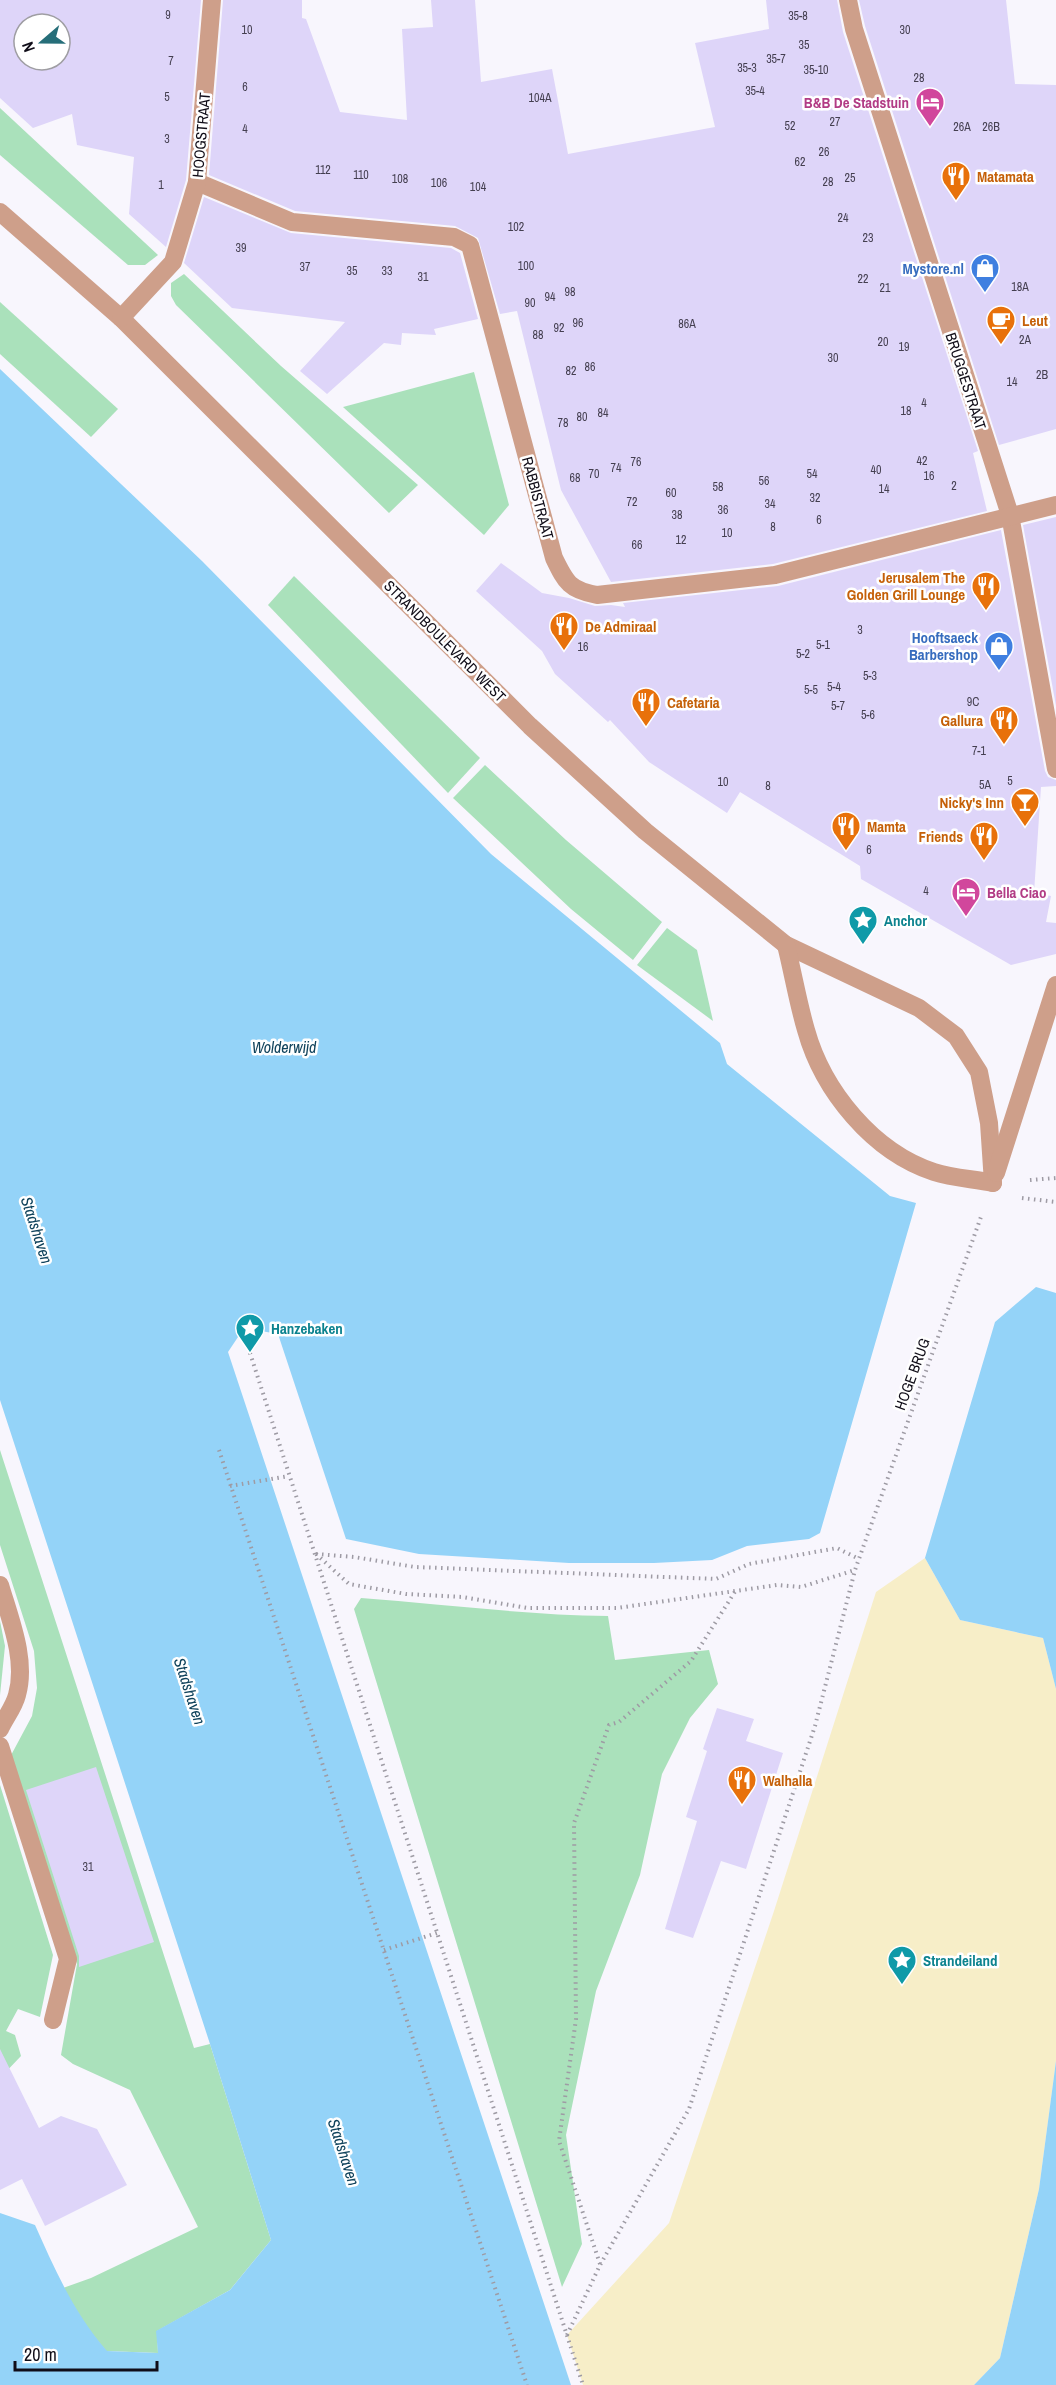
<svg xmlns="http://www.w3.org/2000/svg" width="1056" height="2385" viewBox="0 0 1056 2385" font-family="'Archivo Narrow',sans-serif">
  <rect width="100%" height="100%" fill="#f8f6fd"/>
  <g fill="#aae1bb">
    <path d="M0 108 158 255 145 265H128L0 155Z"/>
    <path d="M184 274 281 366 418 485 389 513 176 305 171 296V283Z"/>
    <path d="M0 302 118 409 91 437 0 354Z"/>
    <path d="M474 372 509 505 484 535 343 407Z"/>
    <path d="M294 576 480 758 448 793 268 605Z"/>
    <path d="M485 765 566 840 662 922 633 960 571 909 453 798Z"/>
    <path d="M667 928 697 950 713 1021 637 965Z"/>
    <path d="M0 1450 194 2048 210 2044 271 2240 230 2290 157 2331 158 2353 106 2351 85 2325 63 2288 91 2278 198 2227 130 2090 73 2064 61 2055 77 1964 9 1759 32 1716 37 1688 34 1651 0 1545Z"/>
    <path d="M361 1598C443 1604 525 1615 608 1616L615 1660 709 1650 718 1684 690 1718 662 1774 640 1875 596 1991 566 2135 582 2244 562 2287 354 1609Z"/>
    <path d="M0 1621 5 1646 0 1695Z"/>
    <path d="M0 1785 53 1955 40 2017 18 2009 6 2031 15 2035 21 2056 0 2078Z"/>
  </g>
  <path fill="#f7eec8" d="M925 1558 960 1620 1043 1638 1056 1689V2061L1039 2189 1000 2358 974 2385H583L567 2335 669 2223 774 1911 876 1592Z"/>
  <g fill="#94d3f8">
    <path d="M0 369 202 561 491 854 720 1043 727 1064 890 1196 916 1203 820 1533 809 1539 747 1546 712 1560 654 1563H569L419 1554 346 1539 278 1334 244 1328 228 1352 571 2385H0V2213L35 2225C55 2270 74 2313 107 2351L158 2353 156 2331 230 2290 271 2240 210 2044 0 1400Z"/>
    <path d="M1036 1287 1056 1293V1689L1043 1638 960 1620 925 1558 995 1322Z"/>
    <path d="M1056 2061V2385H974L1000 2358 1039 2189Z"/>
  </g>
  <g fill="#ded5f9" fill-rule="evenodd">
    <path d="M0 0H201L186 180 166 247 129 214 134 157 77 145 72 114 33 128 0 98ZM24 24H60V60H24Z"/>
    <path d="M223 0H302V18L306 19 340 112 407 120 402 29 433 27 431 0H475L481 82 552 69 568 154 715 127 695 43 769 29 766 0H837L843 32 978 451 973 453 987 511 773 564 611 582 561 490 517 311 500 314 478 238 455 226 295 211 209 175Z"/>
    <path d="M859 0H1006L1015 84 1056 85V429L999 445 865 26Z"/>
    <path d="M204 197 291 233 451 248 460 253 478 319 434 329 436 335 402 333 401 345 384 343 327 394 300 371 345 322 232 308 184 263Z"/>
    <path d="M1056 517V706L1023 525Z"/>
    <path d="M1001 530 1045 771 1048 777 1056 780V786L1041 787 1034 893 1051 896 1046 922 1056 923V954L1011 965 861 879 860 866 740 792 727 813 649 762 610 720 608 722 555 674 542 651 476 591 501 563 542 593 569 598 595 606 611 605 625 607 623 603 778 586Z"/>
    <path d="M717 1708 754 1719 746 1741 783 1753 746 1869 721 1861 693 1938 665 1929 697 1821 686 1817 707 1751 703 1749Z"/>
    <path d="M96 1767 154 1942 79 1967V1956L26 1790Z"/>
    <path d="M0 2049 39 2128 61 2116 97 2129 127 2185 45 2226 22 2179 0 2190Z"/>
  </g>
  <g fill="none" stroke-linecap="round" stroke-linejoin="round">
    <g stroke="#9e9ba4" stroke-width="4" stroke-dasharray="1.5 4.5" stroke-linecap="butt">
      <path d="M1030 1180 1056 1178"/>
      <path d="M1022 1198 1056 1202"/>
      <path d="M250 1353 583 2385"/>
      <path d="M219 1450 527 2385"/>
      <path d="M230 1486 289 1476"/>
      <path d="M316 1554 349 1584 406 1594 463 1597 527 1608H617L777 1585 801 1587 855 1570"/>
      <path d="M316 1554 354 1557 415 1567 716 1579 749 1564 837 1548 859 1559"/>
      <path d="M384 1950 437 1933"/>
      <path d="M600 2264 559 2141 576 2019 574 1823 609 1725 619 1722 691 1661 736 1590"/>
      <path d="M567 2335 600 2265 689 2109 815 1726 855 1570 982 1214"/>
    </g>
    <g stroke="#ce9f8a" stroke-width="18">
      <path d="M0 1585C10 1619 27 1660 17 1695 14 1707 5 1718 0 1729"/>
      <path d="M0 1746 68 1959 53 2020"/>
    </g>
    <g stroke="#ce9f8a" stroke-width="18">
      <path d="M848 0 854 29 1010 515 1056 769"/>
      <path d="M197 182 292 222 454 237 470 245 554 558C566 583 570 590 597 595L775 575 1056 505"/>
      <path d="M0 212 121 318 530 726 645 831 786 945 919 1008 956 1036 979 1072 989 1123 993 1183"/>
      <path d="M121 318 173 262 197 182 212 0"/>
      <path d="M786 945C793 973 798 1003 806 1030 823 1091 873 1152 934 1172 953 1178 974 1179 993 1183"/>
      <path d="M996 1173 1056 985"/>
    </g>
  </g>
  <defs>
    <g id="hotel-pin" transform="scale(1.5)"><path d="M0 17L-7.5 6A9.5 9.5 0 1 1 7.5 6Z" fill="#d1479c" stroke="#fff"/><path d="M-6-4.5h1.5V1H6V5H4.5V3h-9V5H-6ZM-4 0a1.8 1.8 0 1 1 3.6 0ZM.5 0V-2.5h3Q6-2.5 6 0Z" fill="#fff"/></g>
    <g id="restaurant-pin" transform="scale(1.5)"><path d="M0 17L-7.5 6A9.5 9.5 0 1 1 7.5 6Z" fill="#e8710a" stroke="#fff"/><path d="M-5-6h1v4h1v-4h1v4h1v-4h1v5L-1.5 .5V6h-2V.5L-5-1ZM5-6V6H3V1.5H1.5Q1.5-4 5-6Z" fill="#fff"/></g>
    <g id="shop-pin" transform="scale(1.5)"><path d="M0 17L-7.5 6A9.5 9.5 0 1 1 7.5 6Z" fill="#3f7fe0" stroke="#fff"/><path d="M-5-2.5h2.3a2.7 3.5 0 0 1 5.4 0H5L5.5 6h-11ZM-1.5-2.5h3a1.5 2.3 0 0 0-3 0Z" fill="#fff"/></g>
    <g id="cafe-pin" transform="scale(1.5)"><path d="M0 17L-7.5 6A9.5 9.5 0 1 1 7.5 6Z" fill="#e8710a" stroke="#fff"/><path d="M-5.5-4.5H6V0H3Q3 3.5 0 3.5H-2.5Q-5.5 3.5-5.5 0ZM3-3.2v2h1.7v-2ZM-6 4.5H4V6H-6Z" fill="#fff"/></g>
    <g id="bar-pin" transform="scale(1.5)"><path d="M0 17L-7.5 6A9.5 9.5 0 1 1 7.5 6Z" fill="#e8710a" stroke="#fff"/><path d="M-6-5H6L.8 .8V4.5H3.5V6h-7V4.5H-.8V.8Z" fill="#fff"/></g>
    <g id="sight-pin" transform="scale(1.5)"><path d="M0 17L-7.5 6A9.5 9.5 0 1 1 7.5 6Z" fill="#0f9aa8" stroke="#fff"/><path d="M0-6L1.8-2.2L6-1.7L2.9 1.2L3.7 5.4L0 3.3L-3.7 5.4L-2.9 1.2L-6-1.7L-1.8-2.2Z" fill="#fff"/></g>
  </defs>
  <g fill-rule="evenodd">
    <use href="#hotel-pin" x="930" y="102"/>
    <use href="#restaurant-pin" x="956" y="176"/>
    <use href="#shop-pin" x="985" y="268"/>
    <use href="#cafe-pin" x="1001" y="320"/>
    <use href="#restaurant-pin" x="986" y="586"/>
    <use href="#restaurant-pin" x="564" y="626"/>
    <use href="#shop-pin" x="999" y="646"/>
    <use href="#restaurant-pin" x="646" y="702"/>
    <use href="#restaurant-pin" x="1004" y="720"/>
    <use href="#bar-pin" x="1025" y="802"/>
    <use href="#restaurant-pin" x="846" y="826"/>
    <use href="#restaurant-pin" x="984" y="836"/>
    <use href="#hotel-pin" x="966" y="892"/>
    <use href="#sight-pin" x="863" y="920"/>
    <use href="#sight-pin" x="250" y="1328"/>
    <use href="#restaurant-pin" x="742" y="1780"/>
    <use href="#sight-pin" x="902" y="1960"/>
  </g>
  <g text-anchor="middle" dominant-baseline="central" stroke-width="5" stroke-linejoin="round" paint-order="stroke">
    <g font-size="12" fill="#443f50">
      <text x="168" y="15">9</text>
      <text x="798" y="16">35-8</text>
      <text x="247" y="30">10</text>
      <text x="905" y="30">30</text>
      <text x="804" y="45">35</text>
      <text x="776" y="59">35-7</text>
      <text x="171" y="61">7</text>
      <text x="747" y="68">35-3</text>
      <text x="816" y="70">35-10</text>
      <text x="919" y="78">28</text>
      <text x="245" y="87">6</text>
      <text x="755" y="91">35-4</text>
      <text x="167" y="97">5</text>
      <text x="540" y="98">104A</text>
      <text x="835" y="122">27</text>
      <text x="790" y="126">52</text>
      <text x="962" y="127">26A</text>
      <text x="991" y="127">26B</text>
      <text x="245" y="129">4</text>
      <text x="167" y="139">3</text>
      <text x="824" y="152">26</text>
      <text x="800" y="162">62</text>
      <text x="323" y="170">112</text>
      <text x="361" y="175">110</text>
      <text x="850" y="178">25</text>
      <text x="400" y="179">108</text>
      <text x="828" y="182">28</text>
      <text x="439" y="183">106</text>
      <text x="161" y="185">1</text>
      <text x="478" y="187">104</text>
      <text x="843" y="218">24</text>
      <text x="516" y="227">102</text>
      <text x="868" y="238">23</text>
      <text x="241" y="248">39</text>
      <text x="526" y="266">100</text>
      <text x="305" y="267">37</text>
      <text x="352" y="271">35</text>
      <text x="387" y="271">33</text>
      <text x="423" y="277">31</text>
      <text x="863" y="279">22</text>
      <text x="1020" y="287">18A</text>
      <text x="885" y="288">21</text>
      <text x="570" y="292">98</text>
      <text x="550" y="297">94</text>
      <text x="530" y="303">90</text>
      <text x="578" y="323">96</text>
      <text x="687" y="324">86A</text>
      <text x="559" y="328">92</text>
      <text x="538" y="335">88</text>
      <text x="1025" y="340">2A</text>
      <text x="883" y="342">20</text>
      <text x="904" y="347">19</text>
      <text x="833" y="358">30</text>
      <text x="590" y="367">86</text>
      <text x="571" y="371">82</text>
      <text x="1042" y="375">2B</text>
      <text x="1012" y="382">14</text>
      <text x="924" y="403">4</text>
      <text x="906" y="411">18</text>
      <text x="603" y="413">84</text>
      <text x="582" y="417">80</text>
      <text x="563" y="423">78</text>
      <text x="922" y="461">42</text>
      <text x="636" y="462">76</text>
      <text x="616" y="468">74</text>
      <text x="876" y="470">40</text>
      <text x="594" y="474">70</text>
      <text x="812" y="474">54</text>
      <text x="929" y="476">16</text>
      <text x="575" y="478">68</text>
      <text x="764" y="481">56</text>
      <text x="954" y="486">2</text>
      <text x="718" y="487">58</text>
      <text x="884" y="489">14</text>
      <text x="671" y="493">60</text>
      <text x="815" y="498">32</text>
      <text x="632" y="502">72</text>
      <text x="770" y="504">34</text>
      <text x="723" y="510">36</text>
      <text x="677" y="515">38</text>
      <text x="819" y="520">6</text>
      <text x="773" y="527">8</text>
      <text x="727" y="533">10</text>
      <text x="681" y="540">12</text>
      <text x="637" y="545">66</text>
      <text x="860" y="630">3</text>
      <text x="823" y="645">5-1</text>
      <text x="583" y="647">16</text>
      <text x="803" y="654">5-2</text>
      <text x="870" y="676">5-3</text>
      <text x="834" y="687">5-4</text>
      <text x="811" y="690">5-5</text>
      <text x="973" y="702">9C</text>
      <text x="838" y="706">5-7</text>
      <text x="868" y="715">5-6</text>
      <text x="979" y="751">7-1</text>
      <text x="1010" y="781">5</text>
      <text x="723" y="782">10</text>
      <text x="985" y="785">5A</text>
      <text x="768" y="786">8</text>
      <text x="869" y="850">6</text>
      <text x="926" y="891">4</text>
      <text x="88" y="1867">31</text>
    </g>
    <g font-size="15" font-weight="bold" fill="#b23c85" stroke="#fff" text-anchor="end">
      <text x="909" y="102">B&amp;B De Stadstuin</text>
      <text x="987" y="892" text-anchor="start">Bella Ciao</text>
    </g>
    <g font-size="15" fill="#100d18" stroke="#fff">
      <text transform="translate(201 135) rotate(-85)">HOOGSTRAAT</text>
      <text transform="translate(966 381) rotate(72)">BRUGGESTRAAT</text>
      <text transform="translate(538 498) rotate(75)">RABBISTRAAT</text>
      <text transform="translate(445 641) rotate(45)">STRANDBOULEVARD WEST</text>
      <text transform="translate(912 1374) rotate(-70)">HOGE BRUG</text>
    </g>
    <g font-size="15" font-weight="bold" fill="#c56008" stroke="#fff" text-anchor="start">
      <text x="977" y="176">Matamata</text>
      <text x="1022" y="320">Leut</text>
      <text x="965" y="577" text-anchor="end">Jerusalem The<tspan x="965" dy="17">Golden Grill Lounge</tspan></text>
      <text x="585" y="626">De Admiraal</text>
      <text x="667" y="702">Cafetaria</text>
      <text x="983" y="720" text-anchor="end">Gallura</text>
      <text x="1004" y="802" text-anchor="end">Nicky's Inn</text>
      <text x="867" y="826">Mamta</text>
      <text x="963" y="836" text-anchor="end">Friends</text>
      <text x="763" y="1780">Walhalla</text>
    </g>
    <g font-size="15" font-weight="bold" fill="#366cbe" stroke="#fff" text-anchor="end">
      <text x="964" y="268">Mystore.nl</text>
      <text x="978" y="637">Hooftsaeck<tspan x="978" dy="17">Barbershop</tspan></text>
    </g>
    <g font-size="15" font-weight="bold" fill="#0d838f" stroke="#fff" text-anchor="start">
      <text x="884" y="920">Anchor</text>
      <text x="271" y="1328">Hanzebaken</text>
      <text x="923" y="1960">Strandeiland</text>
    </g>
    <g font-size="16" font-style="italic" fill="#10435c" stroke="#fff">
      <text x="284" y="1047">Wolderwijd</text>
      <text transform="translate(37 1230) rotate(72)">Stadshaven</text>
      <text transform="translate(190 1691) rotate(72)">Stadshaven</text>
      <text transform="translate(344 2152) rotate(72)">Stadshaven</text>
    </g>
  </g>
  <g transform="translate(42 42) rotate(250)"><circle r="28" fill="#ffffff" stroke="#9f9ea3" stroke-width="1.5"/>
  <path d="M0-4.5L10 22L0 15L-10 22Z" fill="#266e79"/>
  <text y="-9" font-size="16" font-weight="bold" text-anchor="middle" fill="#100d18">N</text>
  </g>
  <path d="M15 2361v9h142v-9" fill="none" stroke="#100d18" stroke-width="3"/>
  <text x="24" y="2361" font-size="18" fill="#100d18" stroke="#ffffff" stroke-width="4.5" paint-order="stroke">20 m</text>
</svg>
